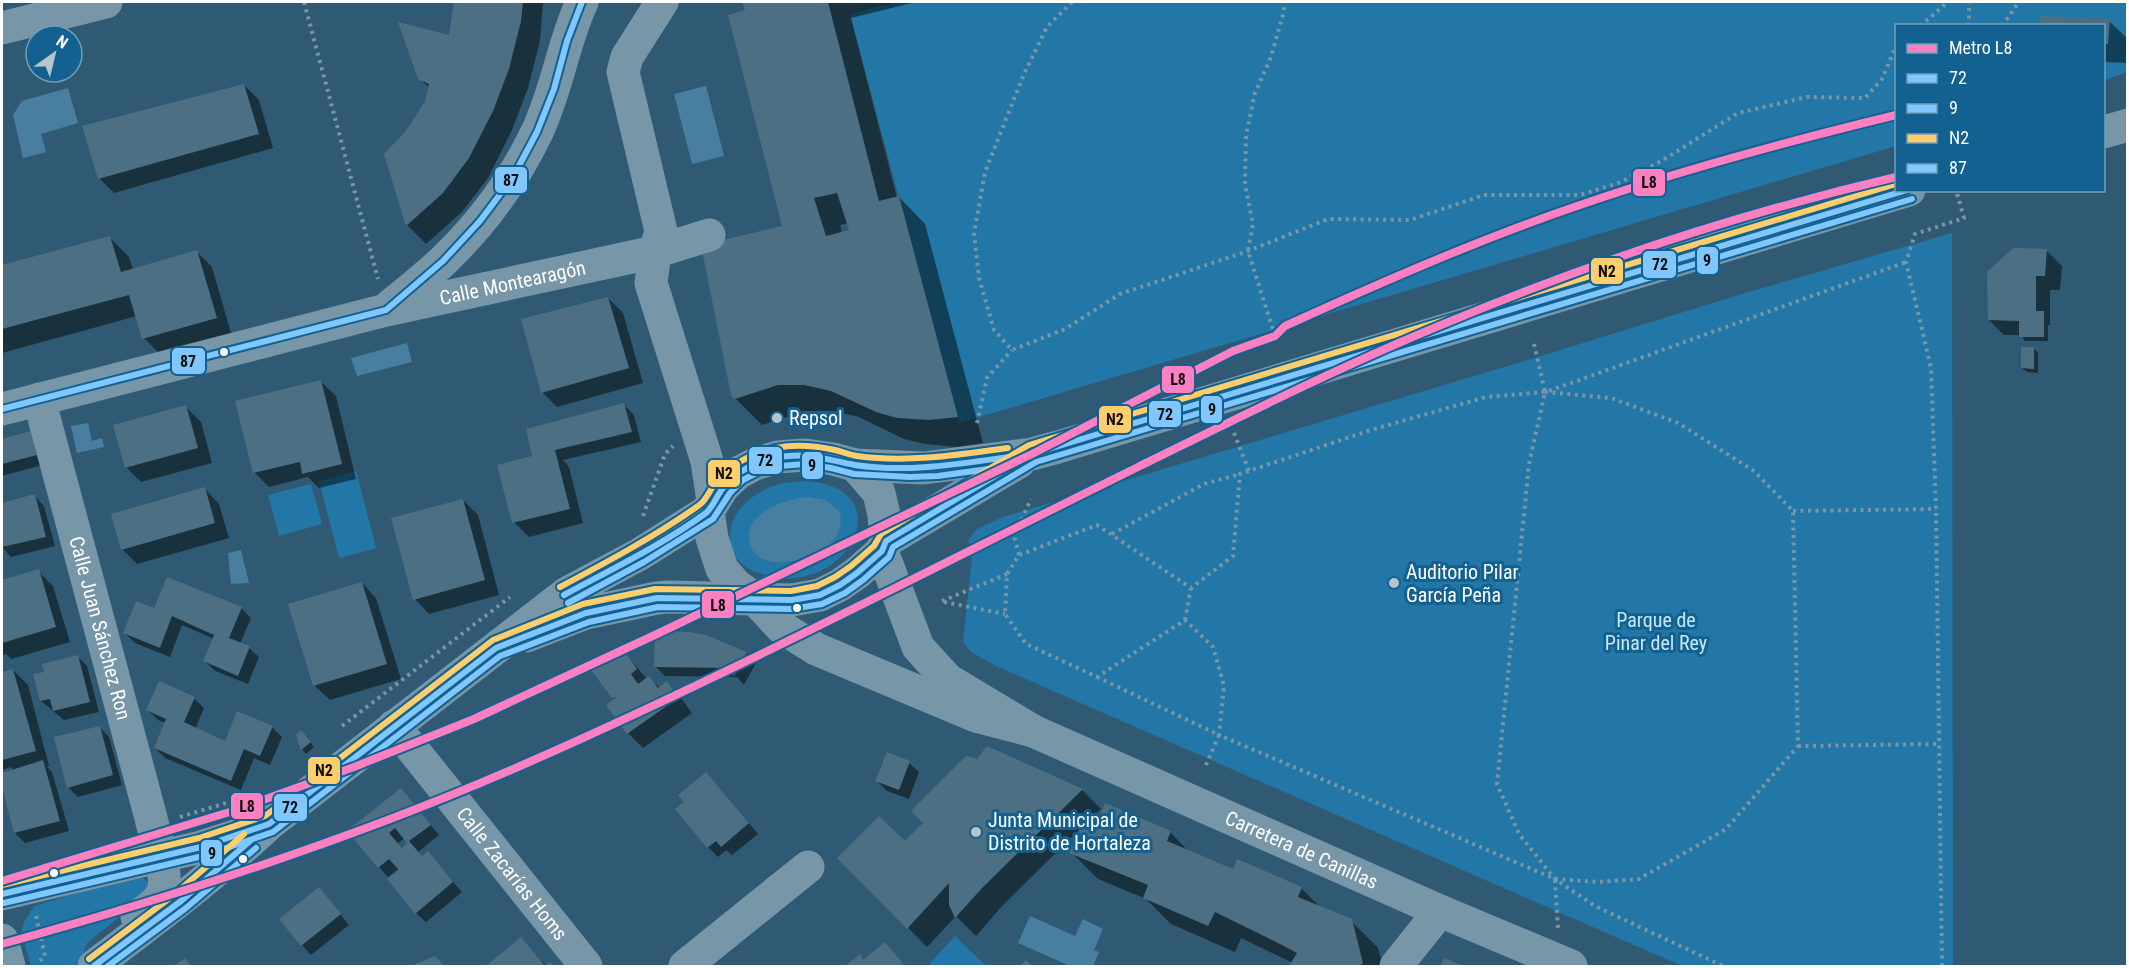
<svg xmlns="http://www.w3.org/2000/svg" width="2129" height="968" viewBox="0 0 2129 968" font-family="'Roboto Condensed',sans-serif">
  <rect width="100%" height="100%" fill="#305a73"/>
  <g fill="#2377a6">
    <path d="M897 2H2127L2128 72 2104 80V26H1896V146L959 423 850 14Z"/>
    <path d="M1952 233 1953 966H1682L996 666 971 652 963 642 972 557 969 555V539L977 529 1003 517 1531 359 1742 294Z"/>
    <path d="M356 471 376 548 339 558 319 481Z"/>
    <path d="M806 481C908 488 843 607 756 572 741 566 730 555 730 538 729 511 755 491 779 484 787 482 797 482 806 481Z"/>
    <path d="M311 484 322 524 279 536 268 495Z"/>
    <path d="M142 878 146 880 150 885 147 895 87 943 81 961 73 966H31L21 932 25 920 34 906 87 890Z"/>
    <path d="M955 936 986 966H933L930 963Z"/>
  </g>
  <g fill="#487fa0">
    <path d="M706 86 724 156 692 164 674 94Z"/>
    <path d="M68 88 78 123 41 134 46 152 23 158 13 115 22 101Z"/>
    <path d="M407 343 412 362 357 376 351 358Z"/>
    <path d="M88 423 92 441 102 438 104 447 77 453 71 426Z"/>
    <path d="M809 497 825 500 840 512C843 529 837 541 822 550 806 561 762 572 751 547 738 515 786 498 809 497Z"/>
    <path d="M241 550 249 583 231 584 228 553Z"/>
    <path d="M1030 916 1075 936 1083 919 1103 929 1094 950 1099 952 1093 966H1070L1018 943Z"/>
  </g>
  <g fill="#0007" fill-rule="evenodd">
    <path d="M456 2H543L540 41 528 88 512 130 488 178 462 212 426 244 407 225 386 155 407 132 426 102 430 88 419 78 450 37Z"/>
    <path d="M744 2H916L851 18 897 198 899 197 925 224 983 443 957 447 925 444 904 439 859 417 832 411H805L762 425 735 398 784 227ZM848 223 851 231 842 233 840 225Z"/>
    <path d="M2109 21 2128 39 2127 63 2104 62V26Z"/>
    <path d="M244 85 259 100 273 148 114 193 99 178Z"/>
    <path d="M110 238 129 257 133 270 197 252 212 267 231 333 159 353 144 338 137 316 2 353V266Z"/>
    <path d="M2047 251 2062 266 2060 290H2050V325H2048V341H2025L2021 335H2004L1989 320Z"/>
    <path d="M608 298 623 313 643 383 557 407 542 392Z"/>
    <path d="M2033 348 2038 353V373L2027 372 2022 368Z"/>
    <path d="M321 382 336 396 356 479 319 488 308 477 269 487 254 472Z"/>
    <path d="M624 405 634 415 641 442 563 460 569 467 583 523 529 537 514 522 535 457Z"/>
    <path d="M186 407 201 422 212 463 141 482 126 467Z"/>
    <path d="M31 433 46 464 2 476V440Z"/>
    <path d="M205 489 219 504 229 538 137 564 122 549Z"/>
    <path d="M35 496 44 506 55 546 11 557 2 547V525H4L2 505Z"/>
    <path d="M463 500 478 515 499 595 429 614 415 599Z"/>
    <path d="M38 571 53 586 70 642 11 659 6 654 2 655V582Z"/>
    <path d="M362 583 376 598 401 679 330 700 315 686 290 605Z"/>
    <path d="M241 608 251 618 240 644 249 648 259 657 248 684 215 671 205 661 214 639 182 625 170 657 135 643 125 633 155 610Z"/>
    <path d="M622 650 647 679 649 678 660 688 666 683 681 698 692 713 643 748 628 733 613 697Z"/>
    <path d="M746 653 756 663 744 685 737 677 665 676 655 666Z"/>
    <path d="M77 656 87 666 99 712 64 720 41 701 46 673Z"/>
    <path d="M13 670 28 685 49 766 47 767 52 772 69 831 25 843 15 833 2 782V774L14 771 11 767 2 770V673Z"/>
    <path d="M194 698 204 708 195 729 226 743 272 727 282 737 270 765 254 758 241 790 165 758 155 748 166 723 158 720 148 710Z"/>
    <path d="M99 727 109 737 122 785 78 797 68 787Z"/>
    <path d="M306 737 314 747 306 754 302 749Z"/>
    <path d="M909 763 919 772 909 799 887 791 877 781Z"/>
    <path d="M716 784 758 834 732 855 726 850 718 857 708 847Z"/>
    <path d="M401 790 439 835 418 852 423 858 428 853 462 892 426 922 416 913 401 871 399 868 388 877 379 867ZM405 838 410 843 403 849 398 843Z"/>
    <path d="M1082 790 1101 809 1091 818 1170 832 1190 853 1234 871 1301 888 1321 908 1351 921 1378 948 1383 966H1290L1293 963 1241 938 1235 952 1171 924 1146 899 1098 879 1071 852 1081 828 1003 905 976 936 956 916 927 947 839 858 905 843ZM1091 818 1088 827 1084 825Z"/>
    <path d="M319 889 349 925 311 955 302 945Z"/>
    <path d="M521 939 546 966H488Z"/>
    <path d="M885 944 905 966H848L860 956 864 961Z"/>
  </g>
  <g fill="#4d6f83" fill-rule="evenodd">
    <path d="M454 2H523L521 21 509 69 493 111 469 158 443 193 406 226 384 154 406 131 425 101 429 84 418 79 398 22 449 35Z"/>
    <path d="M742 2H828L879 201 899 196 958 417 929 420 897 418 876 412 831 391 804 385H778L738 398 734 399 731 395 701 245 782 226 728 15 745 10ZM837 193 849 230 826 236 814 198Z"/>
    <path d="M2040 16 2110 19 2108 44H2104V26H2039Z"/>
    <path d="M244 84 259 134 98 179 82 126Z"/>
    <path d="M110 236 121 272 197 250 217 318 142 339 129 295 2 329V265Z"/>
    <path d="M2013 248 2047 249 2045 276H2036V311H2044V337H2019V321L1988 320 1987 272Z"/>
    <path d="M608 297 629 368 541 393 521 319Z"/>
    <path d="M2021 347H2034V369L2021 368Z"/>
    <path d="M321 380 342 464 302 474 300 462 253 473 235 401Z"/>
    <path d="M624 403 632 432 555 450 570 509 512 523 497 465 532 456 526 429Z"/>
    <path d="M186 405 198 448 125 468 113 425Z"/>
    <path d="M31 431 37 455 2 464V439Z"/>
    <path d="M205 487 215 523 121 550 111 514Z"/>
    <path d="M35 494 46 537 2 547V503Z"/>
    <path d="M463 499 485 580 413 600 391 518Z"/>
    <path d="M39 569 56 627 2 643V580Z"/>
    <path d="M167 577 242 607 229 638 250 646 238 676 203 661 214 635 172 616 160 648 123 633 136 601 154 608Z"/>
    <path d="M362 582 387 664 313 686 288 604Z"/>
    <path d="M655 630 689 632 706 635 747 652 734 676 727 668 654 667Z"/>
    <path d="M622 648 637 669 631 674 638 684 649 676 658 688 667 681 678 698 627 734 606 705 616 697 612 698 591 670Z"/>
    <path d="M78 655 90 702 53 711 50 699 40 701 33 674 44 672 42 664Z"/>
    <path d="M13 669 36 751 2 760V672Z"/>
    <path d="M159 681 195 697 184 722 225 741 237 711 273 726 260 756 244 749 231 781 154 748 166 719 146 710Z"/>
    <path d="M100 726 113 775 67 788 54 737Z"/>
    <path d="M301 730 311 742 301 750 296 735Z"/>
    <path d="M987 746 1083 789 984 886 955 918 949 905V883L907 929 837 858 879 816 905 841 923 823 911 811 966 756 977 759Z"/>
    <path d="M887 752 910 761 899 790 875 781Z"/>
    <path d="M43 760 60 821 14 833 2 787V773Z"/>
    <path d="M706 772 749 823 721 847 716 841 707 848 675 809 684 802 678 795Z"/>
    <path d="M401 788 431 825 409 841 422 856 428 851 453 882 415 914 387 879 399 870 389 859 378 868 347 831ZM395 828 407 843 402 848 389 833Z"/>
    <path d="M1105 803 1171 831 1167 841 1233 869 1237 859 1302 887 1298 897 1352 919 1363 963 1360 966H1289L1297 953 1278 943 1215 912 1208 926 1143 898 1148 885 1069 853 1082 823 1087 825 1091 816 1099 819Z"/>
    <path d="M319 887 341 914 301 946 279 919Z"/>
    <path d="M521 937 545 966 550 962 554 966H486Z"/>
    <path d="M885 942 905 966H845L860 954 863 960Z"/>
    <path d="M435 956 444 966H411Z"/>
    <path d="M185 958 191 966H174Z"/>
    <path d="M1444 958 1463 966H1440Z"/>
    <path d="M1026 960 1032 966H1020Z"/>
  </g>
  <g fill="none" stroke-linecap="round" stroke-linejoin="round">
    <g stroke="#7796a7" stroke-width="4" stroke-dasharray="3 4.5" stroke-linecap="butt">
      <path d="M304 2 378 279"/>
      <path d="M1072 2 1047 27 1024 74 985 172 974 234 979 278 994 330 1012 350 1065 329 1120 294 1248 251 1328 219 1410 220 1484 195H1580L1621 182 1663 160 1738 113 1807 97 1865 98 1882 79 1896 46"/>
      <path d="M1920 26 1948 2"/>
      <path d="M1969 26V2"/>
      <path d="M2002 26 2019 2"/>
      <path d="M1275 336 1248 251 1253 224 1245 184 1246 135 1255 93 1271 57 1284 11 1283 2"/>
      <path d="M1534 344 1545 392 1529 464 1497 784 1519 834 1555 879 1595 906 1723 966"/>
      <path d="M1549 391 1906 262"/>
      <path d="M1545 392 1611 398 1678 423 1754 471 1793 511 1798 746 1726 829 1639 879 1598 882 1555 879 1219 735 1224 686 1213 647 1185 620 1097 677 1026 644 1005 614 1007 574 1019 555 1097 525 1191 588 1233 556 1240 474 1371 430 1486 397Z"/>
      <path d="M977 423 987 378 1012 350"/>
      <path d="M1234 433 1249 471"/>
      <path d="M1793 511 1936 509"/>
      <path d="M643 516 665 454 673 446"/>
      <path d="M1112 534 1204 484 1240 474"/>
      <path d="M1019 555 1014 536 1031 499"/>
      <path d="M942 601 1007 574"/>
      <path d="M944 602 1005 614"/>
      <path d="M1185 620 1191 588"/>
      <path d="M1097 677 1219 735 1206 765"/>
      <path d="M342 726 510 597"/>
      <path d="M1798 746 1939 744"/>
      <path d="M180 817 259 793"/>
      <path d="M1555 880 1558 929"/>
      <path d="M36 916 45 956 39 962"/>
      <path d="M1942 966 1936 509 1931 368 1906 262 1915 234 1964 218 1956 190"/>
    </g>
    <g stroke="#7796a7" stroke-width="33">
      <path d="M662 2 627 57 623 72 661 231 655 252 651 283 707 461 713 501"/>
      <path d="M2 28 106 2"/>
      <path d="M2104 132 2128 125"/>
      <path d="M390 306C407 292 426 277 442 262 481 225 514 180 537 132 557 90 563 43 582 2"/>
      <path id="s1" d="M39 399 151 818C155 837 170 877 162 894 157 904 146 910 137 917"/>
      <path id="s2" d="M2 409 386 310 655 252 709 235"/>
      <path d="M886 541 1019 462"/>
      <path id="s3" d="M882 551 918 647 948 680 1033 731 1440 911 1571 966"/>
      <path d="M527 636 586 613 657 598 668 597 792 600 820 595 840 585 857 573 882 551 886 541 884 515 879 493 855 465"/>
      <path id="s4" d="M394 726 586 966"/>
      <path d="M1033 731 976 716 816 649 781 627 756 600 736 585 722 569 712 538 708 511 723 487 738 473 755 464 778 457 805 455 833 459 855 465 924 468 1032 454 1058 447 1909 190"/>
      <path d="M2 894 201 847 257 829"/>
      <path d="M2 940 9 966"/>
      <path d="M94 966C154 920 214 876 269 824L567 593 640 554 708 511"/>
      <path d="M685 966 808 867"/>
      <path d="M1396 966 1440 911"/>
    </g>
    <g stroke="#136190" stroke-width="10">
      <g id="bus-1">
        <path d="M564 595C612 569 662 545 706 513 714 506 717 494 724 487 737 471 758 460 779 457 809 452 827 460 855 465 906 473 958 464 1009 457"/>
        <path d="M2 894 201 847 269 824 496 648 586 613 657 598 792 600 820 595 840 585 857 573 882 551 886 541 1032 454 1907 190"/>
        <path d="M94 966 181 901 250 841"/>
      </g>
    </g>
    <g stroke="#136190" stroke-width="10">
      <g id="bus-2">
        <path d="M568 603 644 562 713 519 730 493 743 480 758 472 780 466 805 464 831 468 854 474 910 477 938 476 1010 466"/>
        <path d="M4 903 203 856 273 832 500 656 589 622 658 607 792 609 822 604 845 593 863 580 889 557 893 547 1036 462 1912 199"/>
        <path d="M108 966 186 908 256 848"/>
      </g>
    </g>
    <g stroke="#136190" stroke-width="10">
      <g id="bus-3">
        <path d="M560 587C607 562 654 537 698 506 707 501 710 488 717 481 732 463 754 453 776 448 795 444 816 446 835 450 843 452 850 455 857 456 908 463 958 455 1008 448"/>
        <path d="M2 885 199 838 265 816 493 640 583 604 655 589 791 591 817 586 835 577 851 566 874 546 881 534 1029 445 1896 184"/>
        <path d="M89 959 175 894 244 834"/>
      </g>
    </g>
    <g stroke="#136190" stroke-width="10">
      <path id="bus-4" d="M2 409 386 310 443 261 480 221 513 177 537 132 554 89 567 41 582 2"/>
    </g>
    <use href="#bus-1" stroke="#80c6ff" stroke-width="6"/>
    <use href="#bus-2" stroke="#80c6ff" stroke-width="6"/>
    <use href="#bus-3" stroke="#fece6d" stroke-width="6"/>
    <use href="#bus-4" stroke="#80c6ff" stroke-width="6"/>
    <g stroke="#136190" stroke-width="12">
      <g id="metro-1">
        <path d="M2 881 233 811 354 767 474 719 657 634 1032 454 1233 351 1275 336 1285 326C1382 282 1480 239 1580 205 1684 169 1789 141 1896 115"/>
        <path d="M2 944C181 895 357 838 527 763 734 672 935 567 1138 467 1240 417 1341 366 1446 323 1592 262 1742 213 1896 177"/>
      </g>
    </g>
    <use href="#metro-1" stroke="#ff80c0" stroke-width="8"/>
  </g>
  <g fill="#fff" stroke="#136190" stroke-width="2">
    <circle cx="224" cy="352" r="5"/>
    <circle cx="797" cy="608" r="5"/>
    <circle cx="243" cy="859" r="5"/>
    <circle cx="54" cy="873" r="5"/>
  </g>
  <g fill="#b7c5ce" stroke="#136190" stroke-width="2">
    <circle cx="777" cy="418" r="6"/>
    <circle cx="1394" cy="583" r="6"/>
    <circle cx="976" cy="832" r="6"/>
  </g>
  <g text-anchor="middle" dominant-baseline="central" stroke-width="6" stroke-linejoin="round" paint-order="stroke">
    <g font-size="20" fill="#fff" stroke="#136190">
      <text stroke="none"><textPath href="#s2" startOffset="526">Calle Montearagón</textPath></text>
      <text stroke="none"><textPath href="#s1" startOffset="237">Calle Juan Sánchez Ron</textPath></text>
      <text stroke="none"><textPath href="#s3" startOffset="540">Carretera de Canillas</textPath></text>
      <text stroke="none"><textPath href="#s4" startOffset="189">Calle Zacarías Homs</textPath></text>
    </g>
    <g font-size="20" fill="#fff" stroke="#136190" text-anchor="start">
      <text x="789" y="418">Repsol</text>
      <text x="1406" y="572">Auditorio Pilar<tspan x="1406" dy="23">García Peña</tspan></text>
      <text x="988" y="820">Junta Municipal de<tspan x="988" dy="23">Distrito de Hortaleza</tspan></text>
    </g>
    <g font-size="20" fill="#c5e9fd" stroke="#136190">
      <text x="1656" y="620">Parque de<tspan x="1656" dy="23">Pinar del Rey</tspan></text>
    </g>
  </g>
  <g stroke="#136190" stroke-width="2">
    <rect x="494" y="166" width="34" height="28" rx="6" fill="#80c6ff"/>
    <rect x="1632" y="168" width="34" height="29" rx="6" fill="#ff80c0"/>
    <rect x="1696" y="246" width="23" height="29" rx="6" fill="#80c6ff"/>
    <rect x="1642" y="250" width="35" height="29" rx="6" fill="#80c6ff"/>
    <rect x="1590" y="257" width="34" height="28" rx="6" fill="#fece6d"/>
    <rect x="171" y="347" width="35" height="28" rx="6" fill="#80c6ff"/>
    <rect x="1161" y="365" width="34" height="29" rx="6" fill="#ff80c0"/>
    <rect x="1200" y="395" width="23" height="29" rx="6" fill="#80c6ff"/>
    <rect x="1148" y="400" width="34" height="28" rx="6" fill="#80c6ff"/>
    <rect x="1098" y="405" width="34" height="29" rx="6" fill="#fece6d"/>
    <rect x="748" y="446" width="35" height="29" rx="6" fill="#80c6ff"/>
    <rect x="801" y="451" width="23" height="29" rx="6" fill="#80c6ff"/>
    <rect x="707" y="459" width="34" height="29" rx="6" fill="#fece6d"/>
    <rect x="701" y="590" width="34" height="29" rx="6" fill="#ff80c0"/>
    <rect x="307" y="756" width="34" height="29" rx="6" fill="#fece6d"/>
    <rect x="230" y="792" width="34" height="28" rx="6" fill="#ff80c0"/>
    <rect x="273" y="793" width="35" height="29" rx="6" fill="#80c6ff"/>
    <rect x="200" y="839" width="23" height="28" rx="6" fill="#80c6ff"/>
  </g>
  <g font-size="16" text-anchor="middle" font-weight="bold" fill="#111">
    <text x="511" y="186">87</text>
    <text x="1649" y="188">L8</text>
    <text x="1707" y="266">9</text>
    <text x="1660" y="270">72</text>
    <text x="1607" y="277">N2</text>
    <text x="188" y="367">87</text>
    <text x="1178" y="385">L8</text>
    <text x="1212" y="415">9</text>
    <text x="1165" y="420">72</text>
    <text x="1115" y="425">N2</text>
    <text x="765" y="466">72</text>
    <text x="812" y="471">9</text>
    <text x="724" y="479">N2</text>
    <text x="718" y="611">L8</text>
    <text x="324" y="776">N2</text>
    <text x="247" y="812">L8</text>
    <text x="290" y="813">72</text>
    <text x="212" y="859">9</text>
  </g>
  <rect width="2129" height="968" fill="none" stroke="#ffffff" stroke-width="6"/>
  <rect x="1895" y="24" width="210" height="168" fill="#136190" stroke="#71a0bc" stroke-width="1.5"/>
  <rect x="1907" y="44" width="30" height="9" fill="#ff80c0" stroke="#71a0bc" stroke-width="1.5"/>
  <text x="1949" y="54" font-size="18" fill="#ffffff">Metro L8</text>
  <rect x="1907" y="74" width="30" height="9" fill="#80c6ff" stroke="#71a0bc" stroke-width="1.5"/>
  <text x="1949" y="84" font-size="18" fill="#ffffff">72</text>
  <rect x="1907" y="104" width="30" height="9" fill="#80c6ff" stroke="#71a0bc" stroke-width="1.5"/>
  <text x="1949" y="114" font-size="18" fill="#ffffff">9</text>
  <rect x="1907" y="134" width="30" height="9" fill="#fece6d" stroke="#71a0bc" stroke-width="1.5"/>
  <text x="1949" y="144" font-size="18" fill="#ffffff">N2</text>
  <rect x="1907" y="164" width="30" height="9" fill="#80c6ff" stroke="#71a0bc" stroke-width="1.5"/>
  <text x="1949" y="174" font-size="18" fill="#ffffff">87</text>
  <g transform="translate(54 54) rotate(34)"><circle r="28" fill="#136190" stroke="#71a0bc" stroke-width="1.5"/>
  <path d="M0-4.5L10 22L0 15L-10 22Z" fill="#b7c5ce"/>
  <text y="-9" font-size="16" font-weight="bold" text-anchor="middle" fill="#ffffff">N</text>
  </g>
</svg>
